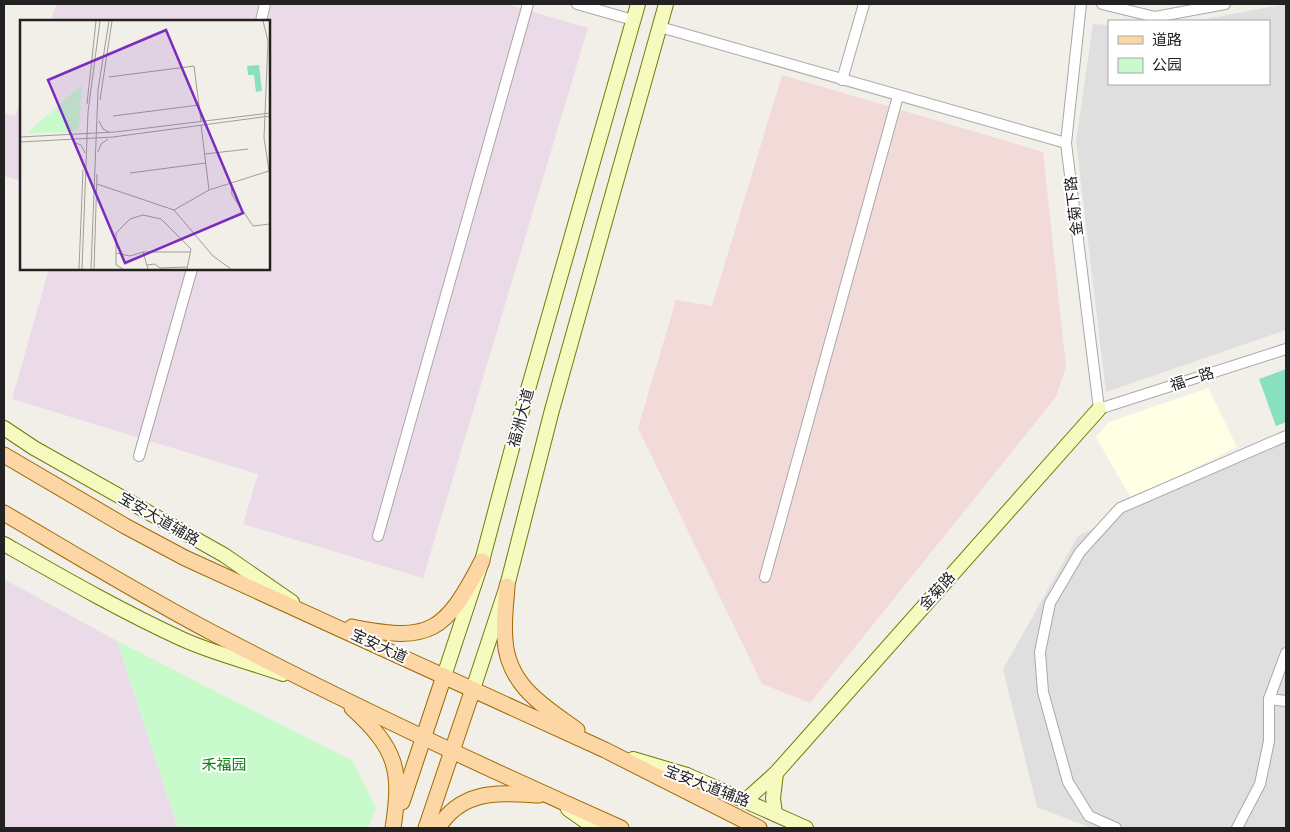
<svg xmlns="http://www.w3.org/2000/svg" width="1290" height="832" viewBox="0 0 1290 832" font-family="Karla,'Noto Sans SC',sans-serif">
  <rect width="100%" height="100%" fill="#f2efe9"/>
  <g fill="#e0dfdf">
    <path d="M1286 4V330L1106 392 1076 141 1093 24 1109 25V84H1269V21H1195Z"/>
    <path d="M1286 432V828H1091L1037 807 1003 669 1078 536Z"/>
  </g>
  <path fill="#f2dad9" d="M782 75 1043 152 1066 367 1056 397 810 703 762 684 638 428 676 300 712 306Z"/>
  <g fill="#ebdbe8">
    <path d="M57 4H506L588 28 423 578 243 524 258 474 12 399 49 269H269V21H50Z"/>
    <path d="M21 99V181L4 176V113L15 116Z"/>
    <path d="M4 579 117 641 178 828H4Z"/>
  </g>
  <path fill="#ffffe5" d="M1208 388 1237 447 1132 500 1096 437 1109 422Z"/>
  <path fill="#c8facc" d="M117 641 353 761 376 808 368 828H178Z"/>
  <path fill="#88e0be" d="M1286 369V422L1276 426 1259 379Z"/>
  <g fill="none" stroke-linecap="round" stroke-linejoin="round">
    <g stroke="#a9a9a9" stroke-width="12">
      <g id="street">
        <path d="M577 4 633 20"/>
        <path d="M1081 4 1066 143 1099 409 1286 349"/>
        <path d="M1102 4 1155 17 1225 4"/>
        <path d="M261 21 265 4"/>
        <path d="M660 27 1066 143"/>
        <path d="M842 80 864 4"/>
        <path d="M139 456 192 269"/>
        <path d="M378 536 528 4"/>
        <path d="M765 577 898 96"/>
        <path d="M1269 699 1286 701"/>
        <path d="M1116 828 1089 816 1068 782 1043 692 1040 652 1050 603 1080 552 1120 508 1286 436"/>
        <path d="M1237 828 1260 784 1269 741V699L1286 653"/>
      </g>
    </g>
    <g stroke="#707d05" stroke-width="16">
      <g id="secondary">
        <path d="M4 428 34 448 224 555 292 602"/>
        <path d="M4 544C62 577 121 611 182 639 215 654 250 662 283 674"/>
        <path d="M444 676 482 561 523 407 638 4"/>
        <path d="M473 689 507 586 552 410 666 4"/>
        <path d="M633 759 687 775 806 828"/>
        <path d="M746 800 776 773 1099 409"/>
        <path d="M568 809 595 828"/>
        <path d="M775 814 773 798 776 773"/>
      </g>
    </g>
    <g stroke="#a06b00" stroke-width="17">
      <g id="primary">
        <path d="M4 455 125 526 185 558 605 750 759 828"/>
        <path d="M4 513C72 553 141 595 211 632 345 702 483 767 621 828"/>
        <path d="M507 586C506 604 503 622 505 640 508 686 544 706 577 730"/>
        <path d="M352 627C431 643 445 632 482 561"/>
        <path d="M352 708C397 749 402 770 393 828"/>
        <path d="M402 802 444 676"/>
        <path d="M426 828 473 689"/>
        <path d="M438 828C462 789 498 793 539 795"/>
      </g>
    </g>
    <use href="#street" stroke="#fff" stroke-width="10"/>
    <use href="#secondary" stroke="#f7fabf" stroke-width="14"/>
    <use href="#primary" stroke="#fcd6a4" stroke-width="15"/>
  </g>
  <g text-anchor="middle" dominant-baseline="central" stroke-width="4" stroke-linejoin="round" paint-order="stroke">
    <g font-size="15" fill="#222" stroke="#fff">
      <text transform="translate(1074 206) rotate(-97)">金菊下路</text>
      <text transform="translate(1192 379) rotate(-18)">福一路</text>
      <text transform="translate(521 418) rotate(-75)">福洲大道</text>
      <text transform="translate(159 519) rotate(30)">宝安大道辅路</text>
      <text transform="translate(937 591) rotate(-48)">金菊路</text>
      <text transform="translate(379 646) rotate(25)">宝安大道</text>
      <text transform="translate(707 786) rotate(21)">宝安大道辅路</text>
    </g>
    <g font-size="15" fill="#0c8416" stroke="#fff">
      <text x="224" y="765">禾福园</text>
    </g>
  </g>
  <g transform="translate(20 20)">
    <rect width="250" height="250" fill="#f2efe9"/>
    <path d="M62 65 59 106 54 112 7 113Z" fill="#c8facc"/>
    <path d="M239 45 242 71 236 72 234 55H228L227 46Z" fill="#88e0be"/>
    <path fill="none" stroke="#9f9d99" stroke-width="1" d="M243 1 248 21 244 118 250 157M89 57 174 46 181 101M80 80 92 1M67 84 76 1M93 96 179 85M79 101 83 109 89 112M181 105 189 170M0 117 95 112 250 93M0 122 93 117 250 96M53 122 61 125 65 133M78 132 81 124 88 119M185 134 228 129M110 153 186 143M211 163 212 175 233 206 250 204M77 164 154 190M154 190 189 170 249 151M154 190 193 236 211 249M123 232 128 249M96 233 110 236 123 232H170M127 245 135 244 140 248 168 247M59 249 63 150M62 249 68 92 80 1M71 249 78 70 89 1M74 249 77 154M103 249 96 245V213L110 199 123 195 141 199 171 229 167 249"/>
    <path fill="#7b2cbf" fill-opacity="0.15" stroke="#7b2cbf" stroke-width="2.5" d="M146 10 223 193 105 243 28 60Z"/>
    <rect width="250" height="250" fill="none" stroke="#222" stroke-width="2.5"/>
  </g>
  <rect width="1290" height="832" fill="none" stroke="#222222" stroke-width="10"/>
  <rect x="1108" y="20" width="162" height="65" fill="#ffffff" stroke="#a7a7a7"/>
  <rect x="1118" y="36" width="25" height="8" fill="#fcd6a4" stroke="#a7a7a7"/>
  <text x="1152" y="45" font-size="15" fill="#222222">道路</text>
  <rect x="1118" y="58" width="25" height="15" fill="#c8facc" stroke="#a7a7a7"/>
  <text x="1152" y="70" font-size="15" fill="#222222">公园</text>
</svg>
